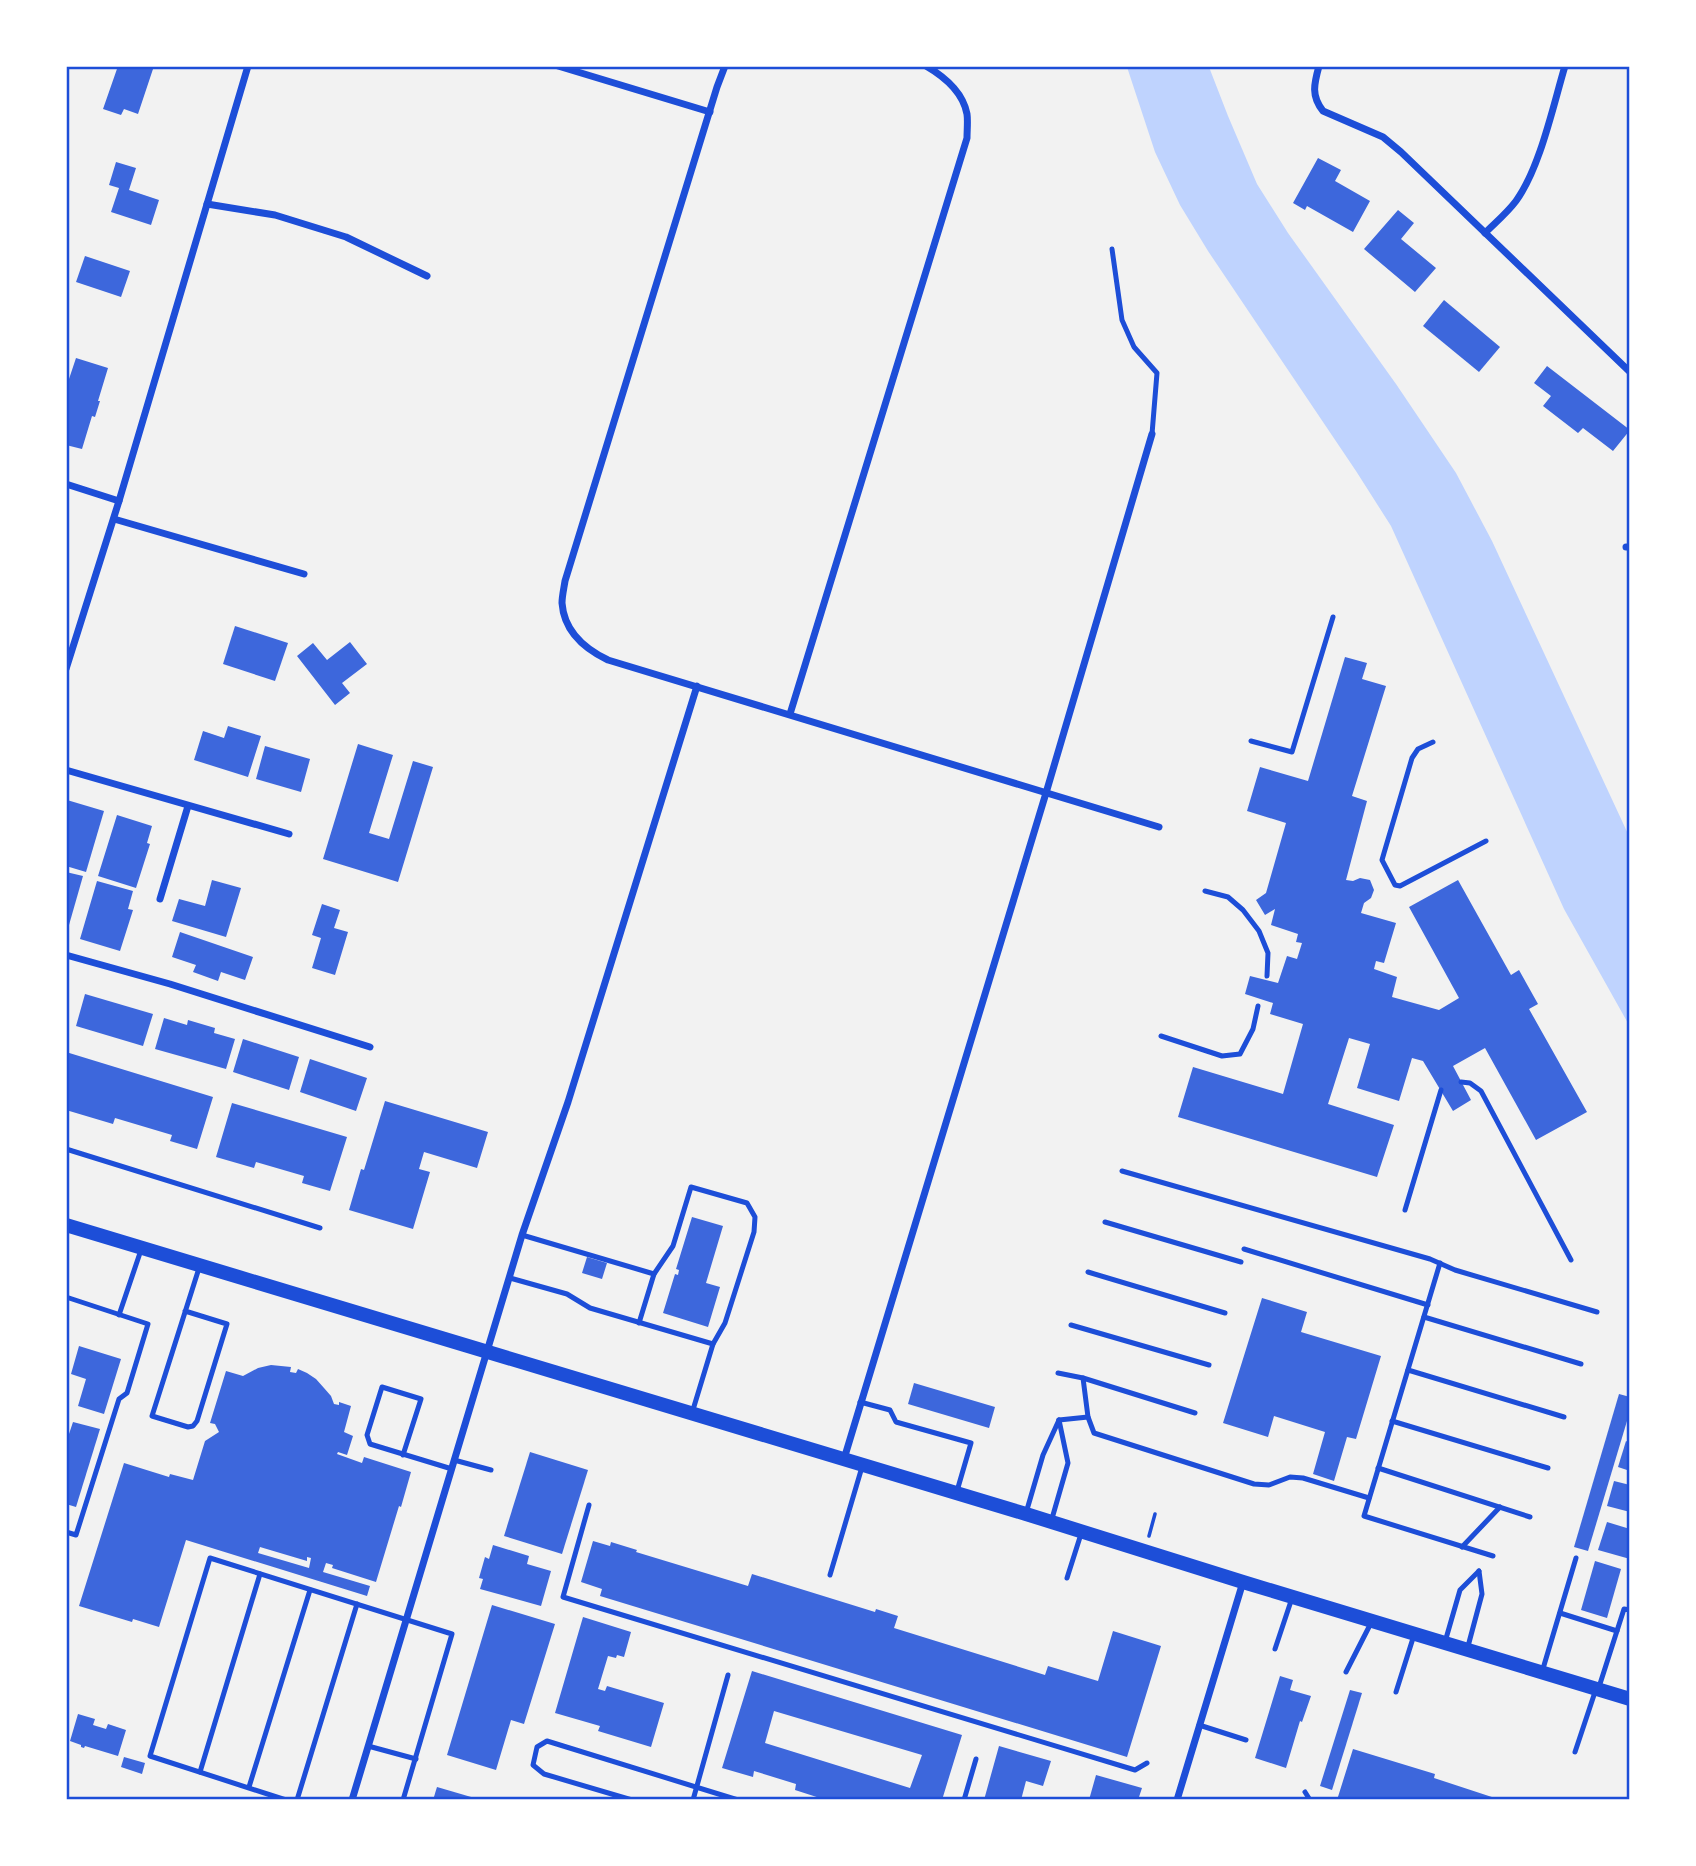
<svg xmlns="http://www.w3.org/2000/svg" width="1696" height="1866" viewBox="0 0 1696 1866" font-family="Cabin,sans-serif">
  <rect width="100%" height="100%" fill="#f2f2f2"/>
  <path fill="#bfd3fe" d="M1127 67H1209L1228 116 1257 184 1288 233 1396 384 1456 473 1492 541 1629 836V1025L1564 909 1391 526 1356 471 1208 251 1180 205 1155 152Z"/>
  <g fill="#3d67dc" fill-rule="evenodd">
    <path d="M118 66H154L138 114 124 109 121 115 103 109Z"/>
    <path d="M1318 158 1341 170 1335 181 1370 201 1353 232 1307 206 1305 210 1293 203Z"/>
    <path d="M116 162 136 168 129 190 159 200 151 225 111 212 119 188 109 185Z"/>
    <path d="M1398 210 1414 223 1401 239 1436 268 1415 292 1364 249Z"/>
    <path d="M85 256 130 271 121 297 76 282Z"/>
    <path d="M1444 300 1500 347 1479 372 1423 326Z"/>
    <path d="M76 358 108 368 98 401H100L95 417 92 416 82 449 66 445V388Z"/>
    <path d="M1547 366 1630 430 1613 451 1583 428 1578 433 1543 406 1551 396 1534 383Z"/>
    <path d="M235 626 288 643 275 681 223 664Z"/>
    <path d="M350 642 367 664 342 683 350 693 335 705 297 656 313 643 327 660Z"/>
    <path d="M1345 657 1367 663 1362 679 1386 686 1352 796 1367 801 1346 880 1353 881 1360 878 1370 880 1374 890 1371 898 1364 903 1361 913 1396 923 1384 963 1376 961 1374 969 1397 977 1392 997 1439 1010 1459 998 1409 907 1458 880 1511 975 1519 970 1538 1004 1529 1009 1587 1112 1536 1140 1485 1048 1453 1066 1471 1100 1453 1111 1423 1061 1412 1058 1399 1101 1357 1088 1370 1044 1349 1038 1328 1104 1394 1125 1377 1177 1178 1117 1193 1067 1283 1094 1303 1024 1270 1014 1273 1003 1245 994 1250 976 1278 983 1287 956 1297 959 1302 943 1296 942 1298 934 1271 925 1275 909 1265 915 1256 900 1266 893 1286 823 1247 811 1260 767 1308 781Z"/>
    <path d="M228 726 261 736 248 777 194 760 203 731 224 738Z"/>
    <path d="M358 744 393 755 369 833 389 839 413 761 433 767 398 882 323 859Z"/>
    <path d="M265 746 310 759 301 792 256 779Z"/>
    <path d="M67 800 104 811 86 872 66 866Z"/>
    <path d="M117 815 152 826 147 843 150 844 136 888 98 876Z"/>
    <path d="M66 872 83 876 67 932H66Z"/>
    <path d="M212 880 241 888 226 937 172 921 179 899 205 906Z"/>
    <path d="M97 881 133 891 128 909 133 910 120 951 80 939Z"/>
    <path d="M322 904 340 910 334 928 348 932 335 975 312 968 321 938 312 935Z"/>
    <path d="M180 932 253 957 245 980 221 972 218 981 193 972 196 965 172 957Z"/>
    <path d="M85 994 153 1014 143 1046 76 1026Z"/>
    <path d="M164 1018 187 1025 188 1020 215 1028 214 1033 235 1039 226 1069 155 1049Z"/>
    <path d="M243 1039 299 1057 289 1090 233 1072Z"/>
    <path d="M66 1052 213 1097 197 1149 170 1141 172 1135 115 1118 113 1124 66 1110Z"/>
    <path d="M310 1059 367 1078 356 1111 300 1092Z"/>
    <path d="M385 1101 488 1132 477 1168 424 1152 419 1169 430 1172 413 1229 349 1210 361 1169 364 1170Z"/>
    <path d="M232 1103 347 1137 330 1191 302 1183 304 1176 256 1162 254 1168 216 1157Z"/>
    <path d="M692 1217 723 1226 706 1283 720 1287 708 1327 663 1313 675 1274 678 1275 679 1270 676 1269Z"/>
    <path d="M587 1257 607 1263 602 1279 582 1273Z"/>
    <path d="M1262 1298 1307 1312 1301 1332 1381 1356 1356 1439 1347 1437 1334 1481 1313 1474 1325 1432 1274 1416 1268 1437 1223 1423Z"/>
    <path d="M79 1346 121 1359 104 1414 78 1406 86 1379 71 1374Z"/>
    <path d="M271 1365 291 1367 290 1372 296 1373 298 1369 307 1373 316 1379 324 1388 331 1396 334 1404 339 1405V1402L351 1406 344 1432 353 1436 347 1455 338 1452 337 1454 362 1463 364 1457 411 1472 401 1507 399 1506 376 1582 332 1568 333 1565 326 1563 323 1572 370 1586 367 1596 186 1540 159 1627 133 1619 132 1622 79 1606 124 1463 169 1477 170 1474 193 1480 205 1441 219 1432 215 1424 210 1423 226 1371 243 1376 258 1368ZM260 1547 307 1561V1557L311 1558 309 1568 258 1553Z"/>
    <path d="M914 1383 995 1407 989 1428 908 1404Z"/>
    <path d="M1619 1394 1630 1397V1411L1588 1551 1574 1547Z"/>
    <path d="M73 1422 100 1429 76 1507 66 1504V1443Z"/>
    <path d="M1626 1441 1630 1443V1471L1618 1467Z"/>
    <path d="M530 1452 588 1470 562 1554 504 1536Z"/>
    <path d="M1614 1481 1630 1485V1512L1607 1506Z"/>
    <path d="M1607 1522 1630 1529V1559L1598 1550Z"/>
    <path d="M593 1541 610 1546 611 1542 637 1550 636 1552 748 1586 752 1574 875 1612 876 1609 898 1616 894 1628 1045 1675 1048 1666 1098 1681 1113 1631 1161 1646 1127 1757 600 1596 602 1589 581 1582Z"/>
    <path d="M493 1545 529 1556 527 1564 551 1571 541 1606 480 1589 483 1579 479 1578 485 1557 489 1559Z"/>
    <path d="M1595 1561 1621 1569 1607 1618 1581 1610Z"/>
    <path d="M492 1605 555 1624 524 1724 511 1720 496 1770 447 1755Z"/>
    <path d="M583 1617 631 1632 624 1657 617 1655 616 1658 608 1656 598 1689 605 1691 607 1686 664 1703 651 1747 598 1731 600 1726 555 1713Z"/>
    <path d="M752 1671 962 1735 942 1800H826L795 1790 796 1784 754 1771 753 1777 722 1768ZM774 1711 922 1755 910 1788 765 1743Z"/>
    <path d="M1280 1676 1293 1680 1290 1690 1311 1696 1302 1722 1300 1721 1286 1768 1255 1758Z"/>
    <path d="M1350 1690 1362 1693 1332 1790 1320 1786Z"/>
    <path d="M78 1714 95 1719 93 1725 106 1729 108 1724 126 1730 118 1756 85 1746 84 1748 81 1747V1745L70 1741Z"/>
    <path d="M999 1746 1051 1761 1043 1786 1026 1781 1021 1800H984Z"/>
    <path d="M1353 1749 1435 1774 1434 1778 1501 1800H1337Z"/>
    <path d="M124 1757 145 1763 142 1774 121 1767Z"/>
    <path d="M1096 1775 1142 1788 1138 1800H1089Z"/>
    <path d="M437 1787 478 1799V1800H433Z"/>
  </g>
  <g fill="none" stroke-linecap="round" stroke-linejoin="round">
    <path stroke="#1d4ed8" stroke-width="3.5" d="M1149 1536 1155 1514"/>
    <g stroke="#1d4ed8" stroke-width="5">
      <path d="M1112 249 1122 320 1134 347 1157 373 1152 434"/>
      <path d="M1251 741 1292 752 1333 617"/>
      <path d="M1433 742 1418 749 1412 758 1384 853 1382 860 1395 885 1400 886 1486 841"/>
      <path d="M1205 891 1228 897 1243 910 1259 931 1268 953 1267 976"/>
      <path d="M1161 1036 1222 1056 1240 1054 1253 1029 1258 1006"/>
      <path d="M1461 1082 1470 1083 1481 1091 1571 1260"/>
      <path d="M66 1149 320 1228"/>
      <path d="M1122 1171 1430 1259 1455 1270 1597 1312"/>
      <path d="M1405 1210 1441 1090"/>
      <path d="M1105 1222 1241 1262"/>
      <path d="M522 1235 654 1274"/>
      <path d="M1244 1249 1428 1305"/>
      <path d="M1440 1263 1364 1516 1493 1556"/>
      <path d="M1088 1272 1225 1313"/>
      <path d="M510 1278 567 1294 590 1308 713 1344"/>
      <path d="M66 1297 148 1324 127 1393 119 1399 76 1535 66 1532"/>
      <path d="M185 1311 227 1324 197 1421 193 1426 188 1427 152 1416C168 1366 184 1316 200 1265"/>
      <path d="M119 1315 141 1250"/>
      <path d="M1424 1317 1581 1364"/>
      <path d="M639 1323 654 1274 673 1246 691 1187 747 1203 755 1217 754 1232 725 1323 713 1344 692 1413"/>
      <path d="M1071 1325 1209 1365"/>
      <path d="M1408 1370 1564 1417"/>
      <path d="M1058 1373 1083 1378 1195 1413"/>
      <path d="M1083 1378 1088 1417 1094 1433 1254 1484 1269 1485 1290 1477 1303 1478 1369 1498"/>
      <path d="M860 1402 890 1410 896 1422 971 1443 957 1491"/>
      <path d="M1059 1420 1088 1417"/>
      <path d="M1392 1421 1548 1468"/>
      <path d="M403 1455 421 1399 382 1387 367 1435 370 1444 452 1469"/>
      <path d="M454 1460 491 1470"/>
      <path d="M1378 1468 1530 1517"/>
      <path d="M589 1505 563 1597 1135 1770 1147 1763"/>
      <path d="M1026 1513 1043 1455 1059 1420"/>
      <path d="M1051 1522 1068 1463 1059 1420"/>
      <path d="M1462 1547 1500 1507"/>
      <path d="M830 1575 862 1467"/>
      <path d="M1067 1578 1081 1534"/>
      <path d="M1560 1613 1617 1631"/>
      <path d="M1445 1642 1460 1590 1479 1571"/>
      <path d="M1275 1649 1292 1598"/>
      <path d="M1467 1650 1482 1594 1479 1571"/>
      <path d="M1346 1672 1372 1621"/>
      <path d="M1542 1672 1576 1558"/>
      <path d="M1599 1687 1624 1609 1630 1610"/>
      <path d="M1396 1692 1414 1635"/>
      <path d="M1199 1725 1246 1740"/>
      <path d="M368 1746 416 1759"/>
      <path d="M1575 1752 1596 1689"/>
      <path d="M200 1772 260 1574"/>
      <path d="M249 1787 310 1590"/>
      <path d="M1305 1792 1310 1800"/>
      <path d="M286 1800 150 1756 210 1558 452 1634 403 1800"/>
      <path d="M297 1800 357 1604"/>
      <path d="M632 1800 544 1774 533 1765 537 1747 547 1741 738 1800"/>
      <path d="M693 1800 728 1675"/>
      <path d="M964 1800 976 1759"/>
    </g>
    <g stroke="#1d4ed8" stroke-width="7">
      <path d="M558 66 710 112"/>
      <path d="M725 66 717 87 565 581C564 588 562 596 562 603 564 631 585 649 608 660L1159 827"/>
      <path d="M1319 66C1314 84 1311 96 1323 111L1383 137 1401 152 1630 372"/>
      <path d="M207 204 275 215 346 237 427 276"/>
      <path d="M1485 233C1495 223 1507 213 1516 201 1540 168 1553 106 1565 66"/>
      <path d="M66 484 119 501"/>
      <path d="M114 519 304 574"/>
      <path d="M1626 547H1630"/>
      <path d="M66 669 119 501 248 66"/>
      <path d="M790 714 967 138C967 130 968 121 967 114 963 92 945 77 926 66"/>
      <path d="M66 770 289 834"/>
      <path d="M160 899 188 806"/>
      <path d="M66 955 170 984 370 1047"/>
      <path d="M844 1459 1046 793 1152 434"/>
      <path d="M352 1800 522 1235 568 1102 697 686"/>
      <path d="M1177 1800 1243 1582"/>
    </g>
    <path stroke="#1d4ed8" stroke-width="14" d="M66 1225 1026 1514 1243 1582 1630 1699"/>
  </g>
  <rect width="1696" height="1866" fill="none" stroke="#ffffff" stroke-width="136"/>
  <rect x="68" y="68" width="1560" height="1730" fill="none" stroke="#1d4ed8" stroke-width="2.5"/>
</svg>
